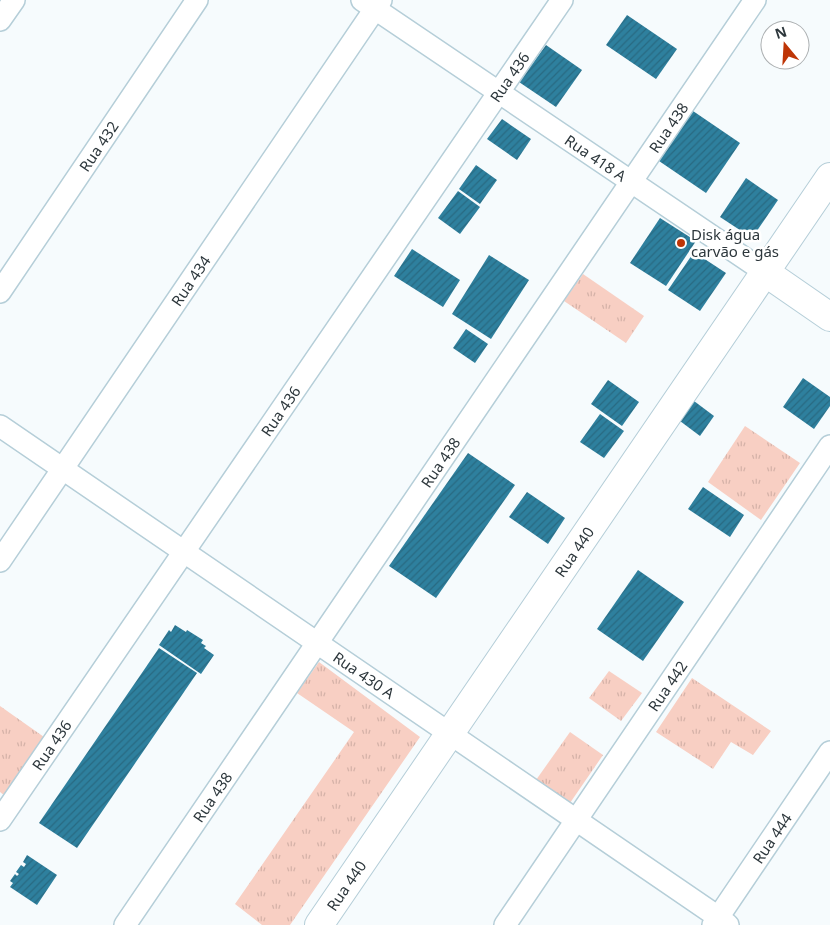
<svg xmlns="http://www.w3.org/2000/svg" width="830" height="925" viewBox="0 0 830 925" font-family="'Noto Sans',sans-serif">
  <defs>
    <pattern id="grass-tufts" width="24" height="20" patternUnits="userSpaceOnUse" patternTransform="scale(1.25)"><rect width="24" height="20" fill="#f8cfc3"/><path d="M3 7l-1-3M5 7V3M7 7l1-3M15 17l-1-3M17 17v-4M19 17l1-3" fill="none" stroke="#d5b2a8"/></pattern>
    <pattern id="building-hatch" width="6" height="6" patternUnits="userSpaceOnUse" patternTransform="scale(1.25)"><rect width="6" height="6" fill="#2e809e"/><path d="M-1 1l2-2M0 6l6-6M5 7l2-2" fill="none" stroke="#286a82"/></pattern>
  </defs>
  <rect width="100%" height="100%" fill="#f6fbfd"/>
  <g fill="url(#grass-tufts)">
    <path d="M583 274 644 316 626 343 564 301Z"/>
    <path d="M745 426 800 463 761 520 708 482Z"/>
    <path d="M319 662 420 737 290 925H262L235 904 354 732 297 693Z"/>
    <path d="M609 671 642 693 621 721 589 698Z"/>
    <path d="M692 678 771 731 753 755 731 742 713 769 656 732Z"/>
    <path d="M0 706 44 737 5 796 0 792Z"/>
    <path d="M570 732 603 755 570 803 536 780Z"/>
  </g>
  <g fill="url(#building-hatch)">
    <path d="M627 15 677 49 656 79 606 45Z"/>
    <path d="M546 45 582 70 556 107 519 82Z"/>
    <path d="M693 111 740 143 706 193 659 161Z"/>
    <path d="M502 119 531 139 517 160 487 139Z"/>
    <path d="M476 165 497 180 480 204 459 189Z"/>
    <path d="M746 178 778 200 752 238 720 217Z"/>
    <path d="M458 191 480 207 460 234 438 218Z"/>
    <path d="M660 218 696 241 666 286 630 263Z"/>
    <path d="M412 249 460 280 443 307 394 276Z"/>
    <path d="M694 252 726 273 700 311 668 290Z"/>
    <path d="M489 255 529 280 491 339 452 314Z"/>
    <path d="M466 329 488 344 475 363 453 348Z"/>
    <path d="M803 378 830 397V406L814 429 783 407Z"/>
    <path d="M608 380 639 402 622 426 591 404Z"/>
    <path d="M694 401 714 416 700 436 680 421Z"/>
    <path d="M600 414 624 431 604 458 580 442Z"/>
    <path d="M468 453 515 485 436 598 389 566Z"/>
    <path d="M703 487 744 515 730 537 688 509Z"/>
    <path d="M527 492 565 518 548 544 509 517Z"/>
    <path d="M638 570 684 602 643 661 597 629Z"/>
    <path d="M175 625 186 632 187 630 203 640 201 643 206 646 204 648 214 655 201 674 159 645 169 630 171 632Z"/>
    <path d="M159 648 197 673 77 848 39 823Z"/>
    <path d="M27 855 57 875 37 905 10 887 13 883 10 881 15 874 17 876 19 874 16 872 21 865 24 867 26 864 23 862Z"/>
  </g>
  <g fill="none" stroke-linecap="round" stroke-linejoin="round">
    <g stroke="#b5ced8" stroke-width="24">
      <g id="street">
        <path id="s1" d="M362 0 765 272"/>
        <path d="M0 20 14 0"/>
        <path id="s2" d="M0 292 197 0"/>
        <path id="s3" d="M0 426 718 917 728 925"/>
        <path id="s4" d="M0 561 381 0"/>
        <path id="s5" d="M0 820 562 0"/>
        <path id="s6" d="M125 925 755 0"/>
        <path id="s7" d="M505 925 830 446"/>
        <path id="s8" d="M713 925 830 752"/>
      </g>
    </g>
    <g stroke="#b5ced8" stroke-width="30">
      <g id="secondary">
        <path d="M765 272 830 317"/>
        <path id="s9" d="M319 925 830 177"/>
      </g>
    </g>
    <use href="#street" stroke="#fff" stroke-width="21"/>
    <use href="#secondary" stroke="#fff" stroke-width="28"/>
  </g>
  <circle fill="#be3506" stroke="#fff" stroke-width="2" cx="681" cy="243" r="5"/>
  <g text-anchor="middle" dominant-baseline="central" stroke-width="5" stroke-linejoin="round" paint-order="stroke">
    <g font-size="15" fill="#2d373c" stroke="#fff">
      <text stroke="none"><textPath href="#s5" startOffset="901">Rua 436</textPath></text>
      <text stroke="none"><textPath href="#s6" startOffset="965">Rua 438</textPath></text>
      <text stroke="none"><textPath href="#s2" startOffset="176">Rua 432</textPath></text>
      <text stroke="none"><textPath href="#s1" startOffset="282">Rua 418 A</textPath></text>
      <text stroke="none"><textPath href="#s4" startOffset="339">Rua 434</textPath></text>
      <text stroke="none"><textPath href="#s5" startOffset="496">Rua 436</textPath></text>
      <text stroke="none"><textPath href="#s6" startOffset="560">Rua 438</textPath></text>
      <text stroke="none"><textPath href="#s9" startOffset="452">Rua 440</textPath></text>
      <text stroke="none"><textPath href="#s3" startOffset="441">Rua 430 A</textPath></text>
      <text stroke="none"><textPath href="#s7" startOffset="289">Rua 442</textPath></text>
      <text stroke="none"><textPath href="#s5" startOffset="91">Rua 436</textPath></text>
      <text stroke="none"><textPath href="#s6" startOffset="155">Rua 438</textPath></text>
      <text stroke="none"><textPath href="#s8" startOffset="105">Rua 444</textPath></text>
      <text stroke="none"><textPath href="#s9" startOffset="48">Rua 440</textPath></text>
    </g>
    <g font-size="15" fill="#2d373c" stroke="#fff" text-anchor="start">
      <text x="691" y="234">Disk água<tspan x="691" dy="17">carvão e gás</tspan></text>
    </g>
  </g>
  <g transform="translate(785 45) rotate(342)"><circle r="24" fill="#ffffff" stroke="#abafb1"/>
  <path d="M0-4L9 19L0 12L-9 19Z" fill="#be3506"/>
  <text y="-8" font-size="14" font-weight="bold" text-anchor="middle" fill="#2d373c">N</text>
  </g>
</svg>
